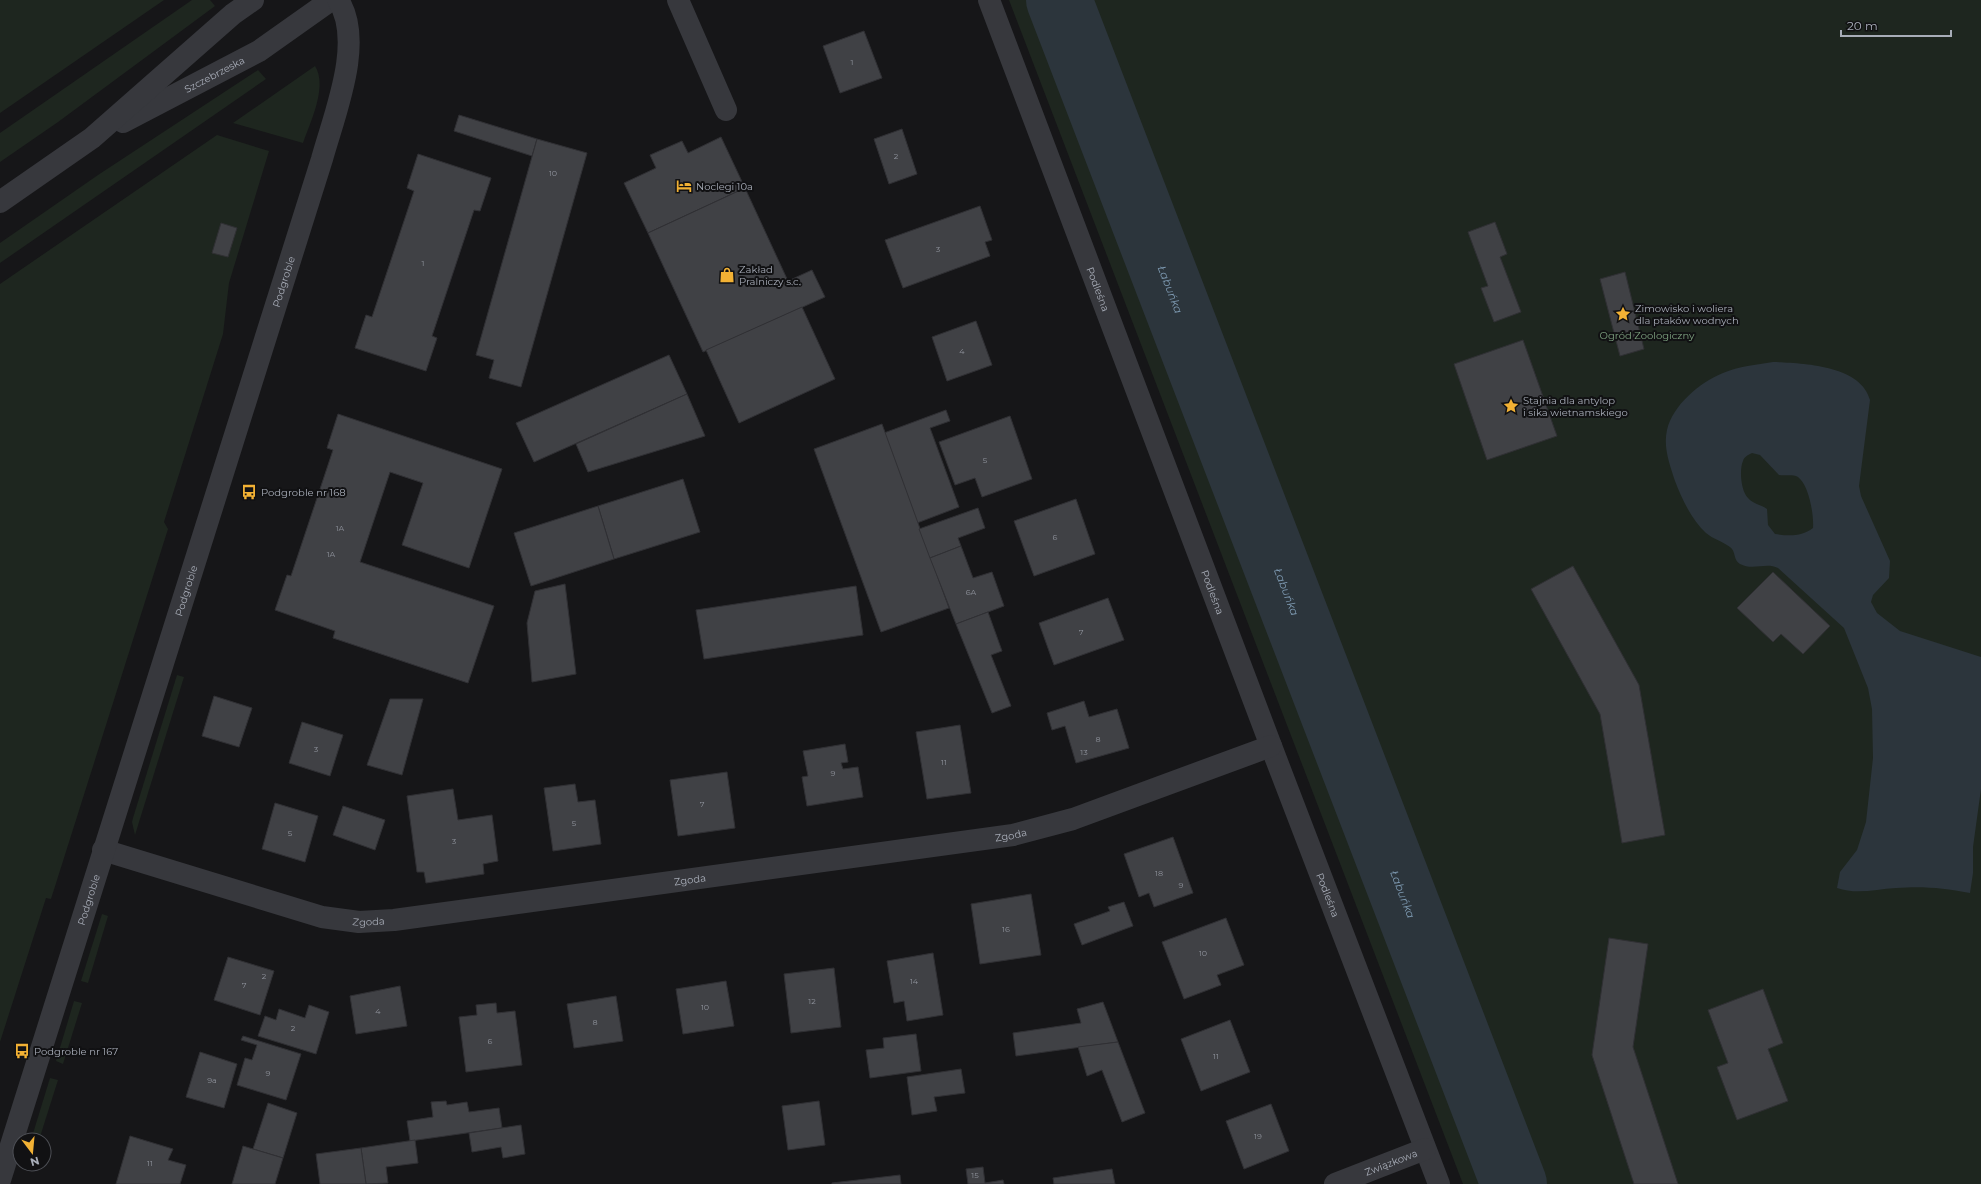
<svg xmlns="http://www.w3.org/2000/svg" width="1981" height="1184" viewBox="0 0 1981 1184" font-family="Montserrat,sans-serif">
  <rect width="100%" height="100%" fill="#161618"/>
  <g fill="#1e261f">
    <path d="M0 0H164L0 113Z"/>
    <path d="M192 0H210L215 6 58 122 0 162V133Z"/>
    <path d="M1009 0H1981V1184H1463Z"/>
    <path d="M315 66C328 86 310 123 303 143L233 123Z"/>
    <path d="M258 70 266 79 0 263V243L98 175Z"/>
    <path d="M217 135 269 151 229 283 223 334 164 522 168 529 51 899 46 898 0 1042V284Z"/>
    <path d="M177 675 184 677 135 835 132 822 133 818Z"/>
    <path d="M102 914 108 916 88 983 81 981Z"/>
    <path d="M74 1001 82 1003 63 1064 56 1061Z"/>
    <path d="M50 1078 58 1080 39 1140H31Z"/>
  </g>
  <path fill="#2c353c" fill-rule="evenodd" d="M1773 362C1802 363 1861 365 1870 400L1859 486 1861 496 1890 561 1889 578 1873 595 1871 602 1877 613 1900 631 1981 657V789L1973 847V873L1970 893C1943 888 1924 886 1896 888 1876 889 1857 895 1837 888L1840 872 1857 850 1866 822 1873 758 1872 709 1868 688 1844 628 1778 568C1766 562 1753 571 1740 564 1733 560 1736 551 1730 547 1722 541 1713 539 1706 533 1691 519 1682 499 1675 481 1670 465 1663 448 1667 430 1673 405 1699 383 1723 373 1739 366 1756 365 1773 362ZM1752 453 1760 455 1779 475C1785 476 1793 474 1798 477 1809 485 1814 515 1813 528 1801 537 1789 536 1775 534L1768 525 1767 509C1760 504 1753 504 1748 498 1741 491 1739 470 1743 461 1744 457 1748 455 1752 453Z"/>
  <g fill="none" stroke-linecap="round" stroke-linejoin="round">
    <path stroke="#2c353c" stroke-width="66" id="s1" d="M1059 0 1514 1184"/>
  </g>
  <g fill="#404145" stroke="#303034">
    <path d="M864 31 882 78 840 93 823 46Z"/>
    <path d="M459 115 537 139 532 156 454 131Z"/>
    <path d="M902 129 917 174 889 184 874 139Z"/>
    <path d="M721 137 745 188 648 233 624 183 656 168 650 155 682 141 688 153Z"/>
    <path d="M537 139 587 153 521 387 489 378 494 360 476 355Z"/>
    <path d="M418 154 491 178 480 211 474 210 432 336 437 338 426 371 355 348 366 315 372 317 414 191 407 188Z"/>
    <path d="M745 188 788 281 812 270 825 297 703 352 648 233Z"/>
    <path d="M980 206 992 240 985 242 990 256 903 288 885 240Z"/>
    <path d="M1495 222 1507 254 1500 257 1521 312 1494 322 1481 288 1488 286 1468 232Z"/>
    <path d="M221 223 237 228 228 257 212 253Z"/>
    <path d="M1625 272 1644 349 1620 356 1600 279Z"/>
    <path d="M802 307 835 379 739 423 706 350Z"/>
    <path d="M976 321 992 365 947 381 932 337Z"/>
    <path d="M1523 340 1557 436 1487 460 1454 364Z"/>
    <path d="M669 355 687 394 534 462 516 423Z"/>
    <path d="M687 394 705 436 588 472 576 444Z"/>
    <path d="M946 410 950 421 930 428 959 507 917 523 884 433Z"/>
    <path d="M338 414 502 469 469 568 402 545 423 483 390 472 360 562 494 606 468 683 333 638 335 631 275 610 287 575 291 576 333 450 327 448Z"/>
    <path d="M1010 416 1032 479 982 497 975 478 955 485 939 442Z"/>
    <path d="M882 424 949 608 881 632 814 449Z"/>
    <path d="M683 479 700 532 614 559 598 506Z"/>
    <path d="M1076 499 1095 554 1034 576 1014 521Z"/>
    <path d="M598 506 614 559 531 586 514 533Z"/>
    <path d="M978 508 985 528 958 538 961 546 930 558 919 529Z"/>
    <path d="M961 546 973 578 992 572 1004 606 956 624 930 558Z"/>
    <path d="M1573 566 1639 685 1665 835 1622 843 1600 714 1531 589Z"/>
    <path d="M1773 572 1830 626 1803 654 1781 634 1773 642 1737 608Z"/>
    <path d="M565 584 576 674 532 682 527 623 535 591Z"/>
    <path d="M856 586 863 635 704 659 696 610Z"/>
    <path d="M1108 598 1124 640 1054 665 1039 623Z"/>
    <path d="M988 612 1002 651 991 655 1011 706 992 713 956 624Z"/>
    <path d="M214 696 252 708 239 747 202 736Z"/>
    <path d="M390 699H423L402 775 367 765Z"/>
    <path d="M1084 701 1089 717 1117 709 1129 748 1076 763 1065 726 1052 730 1047 713Z"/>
    <path d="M302 722 343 735 330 776 289 763Z"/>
    <path d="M960 725 971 793 927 799 916 732Z"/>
    <path d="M845 744 848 762 841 763 843 769 858 767 863 797 807 806 802 777 808 776 803 751Z"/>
    <path d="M727 772 735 828 678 836 670 780Z"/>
    <path d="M575 784 578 802 595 800 601 844 553 851 544 788Z"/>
    <path d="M453 789 458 820 492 815 498 861 483 864 484 874 426 883 424 872H417L407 796Z"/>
    <path d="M275 803 318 816 305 862 262 849Z"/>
    <path d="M343 806 385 820 375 850 333 835Z"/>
    <path d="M1173 837 1193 893 1154 907 1149 893 1139 897 1124 854Z"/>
    <path d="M1031 894 1041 955 980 964 971 904Z"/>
    <path d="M1124 902 1133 926 1082 945 1074 924 1110 911 1108 907Z"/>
    <path d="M1226 918 1244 965 1217 975 1221 985 1184 999 1162 942Z"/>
    <path d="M1609 938 1648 944 1633 1047 1678 1184H1634L1592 1055Z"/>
    <path d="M933 953 943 1015 907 1021 904 1001 894 1003 887 961Z"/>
    <path d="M228 957 274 971 260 1015 214 1000Z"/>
    <path d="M834 968 841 1027 791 1033 784 974Z"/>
    <path d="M726 981 734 1026 683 1034 676 989Z"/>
    <path d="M400 986 407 1026 356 1034 350 996Z"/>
    <path d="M1763 989 1783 1043 1768 1049 1788 1101 1737 1120 1717 1067 1728 1063 1708 1010Z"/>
    <path d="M616 996 623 1041 574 1048 567 1004Z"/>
    <path d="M1103 1002 1118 1042 1016 1056 1013 1033 1081 1023 1077 1009Z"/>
    <path d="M496 1003 497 1013 515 1011 522 1065 466 1072 459 1017 477 1015 476 1005Z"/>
    <path d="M309 1005 329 1012 316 1054 258 1036 265 1016 276 1020 279 1009 305 1018Z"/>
    <path d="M1230 1020 1250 1072 1201 1091 1181 1039Z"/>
    <path d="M916 1034 921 1071 870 1078 866 1050 884 1048 883 1038Z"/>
    <path d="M243 1036 301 1054 286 1100 237 1085 245 1058 252 1060 257 1045 241 1040Z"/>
    <path d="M1118 1042 1145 1113 1122 1122 1102 1070 1087 1076 1078 1047Z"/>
    <path d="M200 1052 237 1064 224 1108 186 1097Z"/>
    <path d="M961 1069 965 1093 934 1097 937 1111 912 1115 907 1077Z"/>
    <path d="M446 1101 447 1105 467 1102 469 1112 499 1108 502 1128 410 1141 407 1121 433 1117 431 1102Z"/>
    <path d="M819 1101 825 1145 788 1150 782 1106Z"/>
    <path d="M268 1103 297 1113 283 1158 253 1149Z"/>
    <path d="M1271 1104 1289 1151 1244 1169 1226 1121Z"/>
    <path d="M521 1125 525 1154 503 1158 501 1147 472 1152 469 1133Z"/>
    <path d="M130 1136 173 1149 168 1160 186 1165 180 1184H116Z"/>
    <path d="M415 1140 418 1163 386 1167 388 1183 366 1184 361 1148Z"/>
    <path d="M243 1146 283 1158 275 1184H232Z"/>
    <path d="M361 1148 366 1184H320L316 1154Z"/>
    <path d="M983 1167 985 1183 1003 1180 1004 1184H968L966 1169Z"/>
    <path d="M1112 1169 1115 1184H1054L1053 1178Z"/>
    <path d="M900 1175 901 1184H832V1183Z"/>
  </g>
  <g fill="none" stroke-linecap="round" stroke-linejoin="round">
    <g stroke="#37383d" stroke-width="22">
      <path d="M678 0 726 110"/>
      <path id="s2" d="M989 0 1271 746 1439 1184"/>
      <path id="s3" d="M123 122 259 51 331 0"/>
      <path d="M0 202 92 138 233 14 253 0"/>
      <path id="s4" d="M103 850 322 917 359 922 394 920 1013 835 1073 819 1271 746"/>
      <path id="s5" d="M0 1180 322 159C334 115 365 41 338 0"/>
      <path id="s6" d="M1335 1184 1425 1149"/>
    </g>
  </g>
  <defs>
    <g id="hotel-bare" transform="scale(1.2)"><path d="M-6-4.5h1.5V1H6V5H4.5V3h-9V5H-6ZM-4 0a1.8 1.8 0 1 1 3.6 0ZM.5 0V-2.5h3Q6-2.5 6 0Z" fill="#f2b134" stroke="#111113" stroke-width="2.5" paint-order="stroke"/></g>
    <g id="shop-bare" transform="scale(1.2)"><path d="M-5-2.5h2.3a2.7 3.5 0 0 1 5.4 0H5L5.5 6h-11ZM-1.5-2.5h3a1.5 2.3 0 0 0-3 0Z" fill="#f2b134" stroke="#111113" stroke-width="2.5" paint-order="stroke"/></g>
    <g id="sight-bare" transform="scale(1.2)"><path d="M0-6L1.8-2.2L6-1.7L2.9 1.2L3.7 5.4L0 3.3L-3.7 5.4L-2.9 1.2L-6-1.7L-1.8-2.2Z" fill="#f2b134" stroke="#111113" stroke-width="2.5" paint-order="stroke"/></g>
    <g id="bus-bare" transform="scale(1.2)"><path d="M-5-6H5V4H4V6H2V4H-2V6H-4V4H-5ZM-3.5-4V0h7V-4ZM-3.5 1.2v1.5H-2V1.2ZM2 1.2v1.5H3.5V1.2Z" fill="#f2b134" stroke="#111113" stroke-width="2.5" paint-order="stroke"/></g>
  </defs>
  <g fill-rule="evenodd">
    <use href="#hotel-bare" x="684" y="186"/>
    <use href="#shop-bare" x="727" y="275"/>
    <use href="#sight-bare" x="1623" y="314"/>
    <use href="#sight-bare" x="1511" y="406"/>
    <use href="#bus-bare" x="249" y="492"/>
    <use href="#bus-bare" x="22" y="1051"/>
  </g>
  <g text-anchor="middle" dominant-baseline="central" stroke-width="4" stroke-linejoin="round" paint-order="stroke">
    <g font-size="8" fill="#8e929b">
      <text x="852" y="62">1</text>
      <text x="896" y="156">2</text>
      <text x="553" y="173">10</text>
      <text x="938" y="249">3</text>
      <text x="423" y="263">1</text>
      <text x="962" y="351">4</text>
      <text x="985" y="460">5</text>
      <text x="340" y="528">1A</text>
      <text x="1055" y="537">6</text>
      <text x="331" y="554">1A</text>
      <text x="971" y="592">6A</text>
      <text x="1081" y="632">7</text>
      <text x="1098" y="739">8</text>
      <text x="316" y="749">3</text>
      <text x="1084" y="752">13</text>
      <text x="944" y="762">11</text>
      <text x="833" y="773">9</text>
      <text x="702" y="804">7</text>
      <text x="574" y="823">5</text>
      <text x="290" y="833">5</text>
      <text x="454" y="841">3</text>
      <text x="1159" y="873">18</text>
      <text x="1181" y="885">9</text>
      <text x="1006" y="929">16</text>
      <text x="1203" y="953">10</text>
      <text x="264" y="976">2</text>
      <text x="914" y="981">14</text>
      <text x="244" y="985">7</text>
      <text x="812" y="1001">12</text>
      <text x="705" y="1007">10</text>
      <text x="378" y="1011">4</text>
      <text x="595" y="1022">8</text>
      <text x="293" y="1028">2</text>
      <text x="490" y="1041">6</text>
      <text x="1216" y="1056">11</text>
      <text x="268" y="1073">9</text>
      <text x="212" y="1080">9a</text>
      <text x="1258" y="1136">19</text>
      <text x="150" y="1163">11</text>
      <text x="975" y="1175">15</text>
    </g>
    <g font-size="10" fill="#a8adb8" stroke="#111113">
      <text stroke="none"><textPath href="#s3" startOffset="103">Szczebrzeska</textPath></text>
      <text stroke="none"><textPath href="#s5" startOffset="942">Podgroble</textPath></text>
      <text stroke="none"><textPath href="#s2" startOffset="309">Podleśna</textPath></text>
      <text stroke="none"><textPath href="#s5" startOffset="618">Podgroble</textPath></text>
      <text stroke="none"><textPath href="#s2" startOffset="633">Podleśna</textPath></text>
      <text stroke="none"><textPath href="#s4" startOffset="924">Zgoda</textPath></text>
      <text stroke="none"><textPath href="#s4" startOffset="600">Zgoda</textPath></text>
      <text stroke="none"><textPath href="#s2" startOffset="957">Podleśna</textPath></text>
      <text stroke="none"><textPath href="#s5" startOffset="294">Podgroble</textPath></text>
      <text stroke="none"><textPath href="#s4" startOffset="276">Zgoda</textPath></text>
      <text stroke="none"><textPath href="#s6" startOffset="60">Związkowa</textPath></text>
    </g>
    <g font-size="10" fill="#a8adb8" stroke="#111113" text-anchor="start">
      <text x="696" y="186">Noclegi 10a</text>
      <text x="739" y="269">Zakład<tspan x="739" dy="12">Pralniczy s.c.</tspan></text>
      <text x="1635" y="308">Zimowisko i woliera<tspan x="1635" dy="12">dla ptaków wodnych</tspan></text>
      <text x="1523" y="400">Stajnia dla antylop<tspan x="1523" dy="12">i sika wietnamskiego</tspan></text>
      <text x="261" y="492">Podgroble nr 168</text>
      <text x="34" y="1051">Podgroble nr 167</text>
    </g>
    <g font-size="10" fill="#7fa381" stroke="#111113">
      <text x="1647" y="335">Ogród Zoologiczny</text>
    </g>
    <g font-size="11" font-style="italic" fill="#7f9bb3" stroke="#111113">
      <text stroke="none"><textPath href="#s1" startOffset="310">Łabuńka</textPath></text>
      <text stroke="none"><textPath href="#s1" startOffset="634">Łabuńka</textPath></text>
      <text stroke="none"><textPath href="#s1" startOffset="958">Łabuńka</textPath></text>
    </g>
  </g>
  <g transform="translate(32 1152) rotate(164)"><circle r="19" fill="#111113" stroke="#4d4f55"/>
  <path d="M0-3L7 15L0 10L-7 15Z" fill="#f2b134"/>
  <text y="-6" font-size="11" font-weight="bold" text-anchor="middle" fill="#a8adb8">N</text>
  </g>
  <path d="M1841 30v6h110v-6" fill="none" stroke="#a8adb8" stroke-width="2"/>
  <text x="1847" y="30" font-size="12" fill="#a8adb8" stroke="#111113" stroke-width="3" paint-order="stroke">20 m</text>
</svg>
